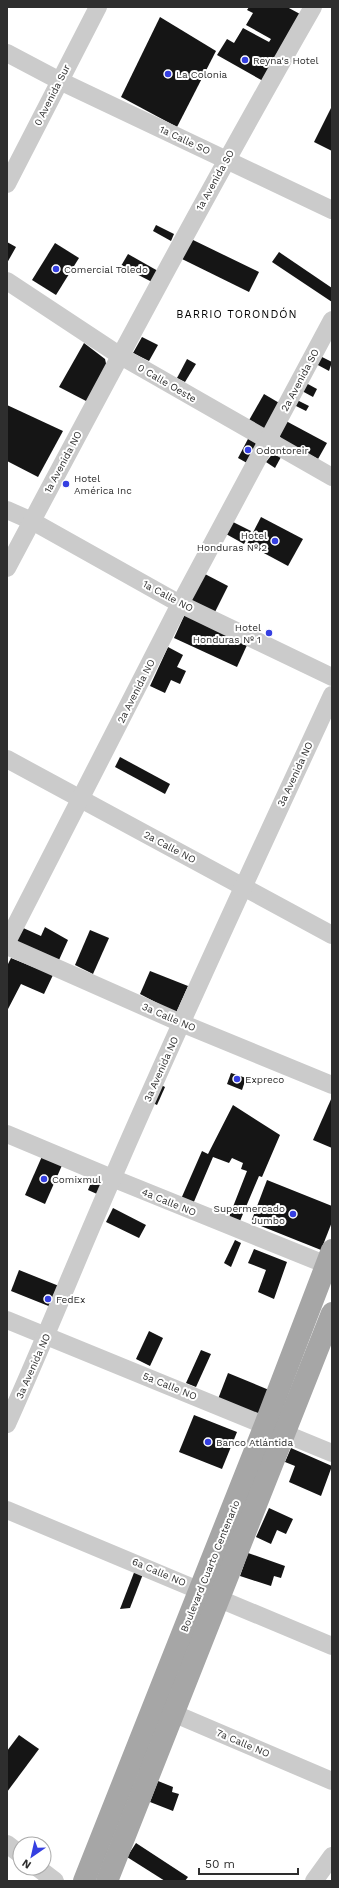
<svg xmlns="http://www.w3.org/2000/svg" width="339" height="1888" viewBox="0 0 339 1888" font-family="'Work Sans',sans-serif">
  <rect width="100%" height="100%" fill="#fff"/>
  <g fill="#151515">
    <path d="M249 7H287L300 14 263 81 217 55 227 39 234 43 243 28 269 42 271 39 246 25 253 13 247 10Z"/>
    <path d="M160 17 216 51 177 127 121 97Z"/>
    <path d="M332 106V151L314 142Z"/>
    <path d="M156 225 174 234 171 241 153 231Z"/>
    <path d="M191 239 259 272 249 292 182 259Z"/>
    <path d="M7 242 16 247 7 263Z"/>
    <path d="M55 243 79 258 56 295 32 280Z"/>
    <path d="M279 252 332 288V302L272 262Z"/>
    <path d="M128 254 158 271 152 282 121 266Z"/>
    <path d="M142 337 158 345 149 361 133 353Z"/>
    <path d="M84 343 105 359 107 368 88 402 59 387Z"/>
    <path d="M320 356 332 362 329 371 316 364Z"/>
    <path d="M187 359 196 364 185 382 177 378Z"/>
    <path d="M306 383 317 389 313 397 302 391Z"/>
    <path d="M264 394 281 404 265 432 248 422Z"/>
    <path d="M297 400 309 406 306 411 294 405Z"/>
    <path d="M7 405 63 431 38 477 7 461Z"/>
    <path d="M286 421 327 443 318 459 281 439 279 434Z"/>
    <path d="M249 437 259 443 247 463 238 458Z"/>
    <path d="M274 452 281 457 275 468 266 462Z"/>
    <path d="M261 517 303 539 288 566 247 544Z"/>
    <path d="M233 522 251 531 244 544 226 534Z"/>
    <path d="M203 573 228 586 214 614 193 604 191 597Z"/>
    <path d="M185 614 248 643 237 667 174 638Z"/>
    <path d="M168 647 183 655 177 667 186 671 180 684 171 680 165 693 150 686Z"/>
    <path d="M120 757 170 784 165 794 115 767Z"/>
    <path d="M21 927 41 936 45 927 68 940 59 960 15 941Z"/>
    <path d="M90 930 109 938 93 974 75 965Z"/>
    <path d="M11 958 53 975 44 994 21 984 7 1011V966Z"/>
    <path d="M150 971 188 986 176 1013 140 994Z"/>
    <path d="M231 1073 246 1078 242 1090 227 1084Z"/>
    <path d="M157 1083 165 1087 157 1105 149 1101Z"/>
    <path d="M332 1097V1148L313 1140Z"/>
    <path d="M233 1105 280 1135 262 1177 259 1176 240 1221 229 1217 247 1171 241 1169 243 1163 232 1158 229 1163 213 1157 193 1204 181 1199 202 1151 208 1154Z"/>
    <path d="M43 1154 63 1163 45 1204 25 1195Z"/>
    <path d="M94 1175 104 1179 97 1194 88 1190Z"/>
    <path d="M267 1180 332 1206V1222L321 1250 251 1222Z"/>
    <path d="M113 1208 146 1225 139 1238 106 1222Z"/>
    <path d="M235 1240 241 1243 231 1267 224 1263Z"/>
    <path d="M254 1249 287 1262 274 1299 258 1292 266 1270 248 1263Z"/>
    <path d="M19 1270 59 1286 51 1307 11 1291Z"/>
    <path d="M149 1331 163 1338 150 1366 136 1359Z"/>
    <path d="M201 1350 211 1354 196 1387 186 1383Z"/>
    <path d="M228 1373 269 1390 260 1413 257 1414 218 1399Z"/>
    <path d="M194 1415 237 1432 222 1469 179 1452Z"/>
    <path d="M291 1448 332 1466 321 1496 289 1482 295 1466 285 1462Z"/>
    <path d="M269 1508 293 1519 286 1534 277 1530 271 1544 256 1537Z"/>
    <path d="M248 1553 285 1566 281 1578 274 1576 271 1586 240 1576Z"/>
    <path d="M135 1570 143 1574 130 1608 120 1609Z"/>
    <path d="M19 1735 39 1749 7 1792V1751Z"/>
    <path d="M158 1781 173 1787 172 1792 179 1794 173 1811 150 1802Z"/>
    <path d="M136 1843 188 1877 185 1881H165L127 1857Z"/>
  </g>
  <g fill="none" stroke-linecap="round" stroke-linejoin="round">
    <g stroke="#cbcbcb" stroke-width="18">
      <path d="M7 53 60 81 332 210"/>
      <path d="M7 184 98 7"/>
      <path d="M7 281 119 355 332 477"/>
      <path d="M7 510 32 521 180 604 332 677"/>
      <path d="M7 568C107 380 207 192 313 7"/>
      <path d="M7 759 332 935"/>
      <path d="M7 942 180 604 332 320"/>
      <path d="M7 946 181 1023 332 1085"/>
      <path d="M7 1134 112 1178 332 1267"/>
      <path d="M7 1320 332 1453"/>
      <path d="M7 1424C44 1342 77 1259 113 1177 183 1015 258 855 332 695"/>
      <path d="M7 1510 332 1646"/>
      <path d="M161 1708 332 1781"/>
      <path d="M7 1844 20 1854"/>
      <path d="M38 1868 55 1881"/>
      <path d="M314 1881 332 1856"/>
    </g>
    <g stroke="#a6a6a6" stroke-width="22">
      <path d="M84 1881 265 1425 332 1250"/>
      <path d="M107 1881 332 1313"/>
    </g>
  </g>
  <g fill="#353fe1" stroke="#fff" stroke-width="1.5">
    <circle cx="245" cy="60" r="4"/>
    <circle cx="168" cy="74" r="4"/>
    <circle cx="56" cy="269" r="4"/>
    <circle cx="248" cy="450" r="4"/>
    <circle cx="66" cy="484" r="4"/>
    <circle cx="275" cy="541" r="4"/>
    <circle cx="269" cy="633" r="4"/>
    <circle cx="237" cy="1079" r="4"/>
    <circle cx="44" cy="1179" r="4"/>
    <circle cx="293" cy="1214" r="4"/>
    <circle cx="48" cy="1299" r="4"/>
    <circle cx="208" cy="1442" r="4"/>
  </g>
  <g text-anchor="middle" dominant-baseline="central" stroke-width="4" stroke-linejoin="round" paint-order="stroke">
    <g font-size="10" fill="#2e2e2e" stroke="#fff" text-anchor="start">
      <text x="253" y="60">Reyna's Hotel</text>
      <text x="176" y="74">La Colonia</text>
      <text x="64" y="269">Comercial Toledo</text>
      <text x="256" y="450">Odontoreir</text>
      <text x="74" y="478">Hotel<tspan x="74" dy="12">América Inc</tspan></text>
      <text x="267" y="535" text-anchor="end">Hotel<tspan x="267" dy="12">Honduras Nº 2</tspan></text>
      <text x="261" y="627" text-anchor="end">Hotel<tspan x="261" dy="12">Honduras Nº 1</tspan></text>
      <text x="245" y="1079">Expreco</text>
      <text x="52" y="1179">Comixmul</text>
      <text x="285" y="1208" text-anchor="end">Supermercado<tspan x="285" dy="12">Jumbo</tspan></text>
      <text x="56" y="1299">FedEx</text>
      <text x="216" y="1442">Banco Atlántida</text>
    </g>
    <g font-size="10" fill="#2e2e2e" stroke="#fff">
      <text transform="translate(52 95) rotate(-63)">0 Avenida Sur</text>
      <text transform="translate(185 140) rotate(25)">1a Calle SO</text>
      <text transform="translate(215 180) rotate(-61)">1a Avenida SO</text>
      <text transform="translate(300 380) rotate(-62)">2a Avenida SO</text>
      <text transform="translate(167 383) rotate(30)">0 Calle Oeste</text>
      <text transform="translate(63 462) rotate(-62)">1a Avenida NO</text>
      <text transform="translate(168 596) rotate(28)">1a Calle NO</text>
      <text transform="translate(136 691) rotate(-63)">2a Avenida NO</text>
      <text transform="translate(295 774) rotate(-65)">3a Avenida NO</text>
      <text transform="translate(170 847) rotate(28)">2a Calle NO</text>
      <text transform="translate(169 1017) rotate(23)">3a Calle NO</text>
      <text transform="translate(161 1069) rotate(-66)">3a Avenida NO</text>
      <text transform="translate(169 1202) rotate(22)">4a Calle NO</text>
      <text transform="translate(33 1366) rotate(-66)">3a Avenida NO</text>
      <text transform="translate(170 1386) rotate(22)">5a Calle NO</text>
      <text transform="translate(210 1566) rotate(-68)">Boulevard Cuarto Centenario</text>
      <text transform="translate(159 1572) rotate(23)">6a Calle NO</text>
      <text transform="translate(243 1743) rotate(23)">7a Calle NO</text>
    </g>
    <g font-size="11" letter-spacing="1" fill="#000" stroke="#fff">
      <text x="237" y="314">BARRIO TORONDÓN</text>
    </g>
  </g>
  <rect width="339" height="1888" fill="none" stroke="#2e2e2e" stroke-width="16"/>
  <g transform="translate(32 1856) rotate(214)"><circle r="19" fill="#ffffff" stroke="#ababab"/>
  <path d="M0-3L7 15L0 10L-7 15Z" fill="#353fe1"/>
  <text y="-6" font-size="11" font-weight="bold" text-anchor="middle" fill="#2e2e2e">N</text>
  </g>
  <path d="M199 1868v6h99v-6" fill="none" stroke="#2e2e2e" stroke-width="2"/>
  <text x="205" y="1868" font-size="12" fill="#2e2e2e" stroke="#ffffff" stroke-width="3" paint-order="stroke">50 m</text>
</svg>
